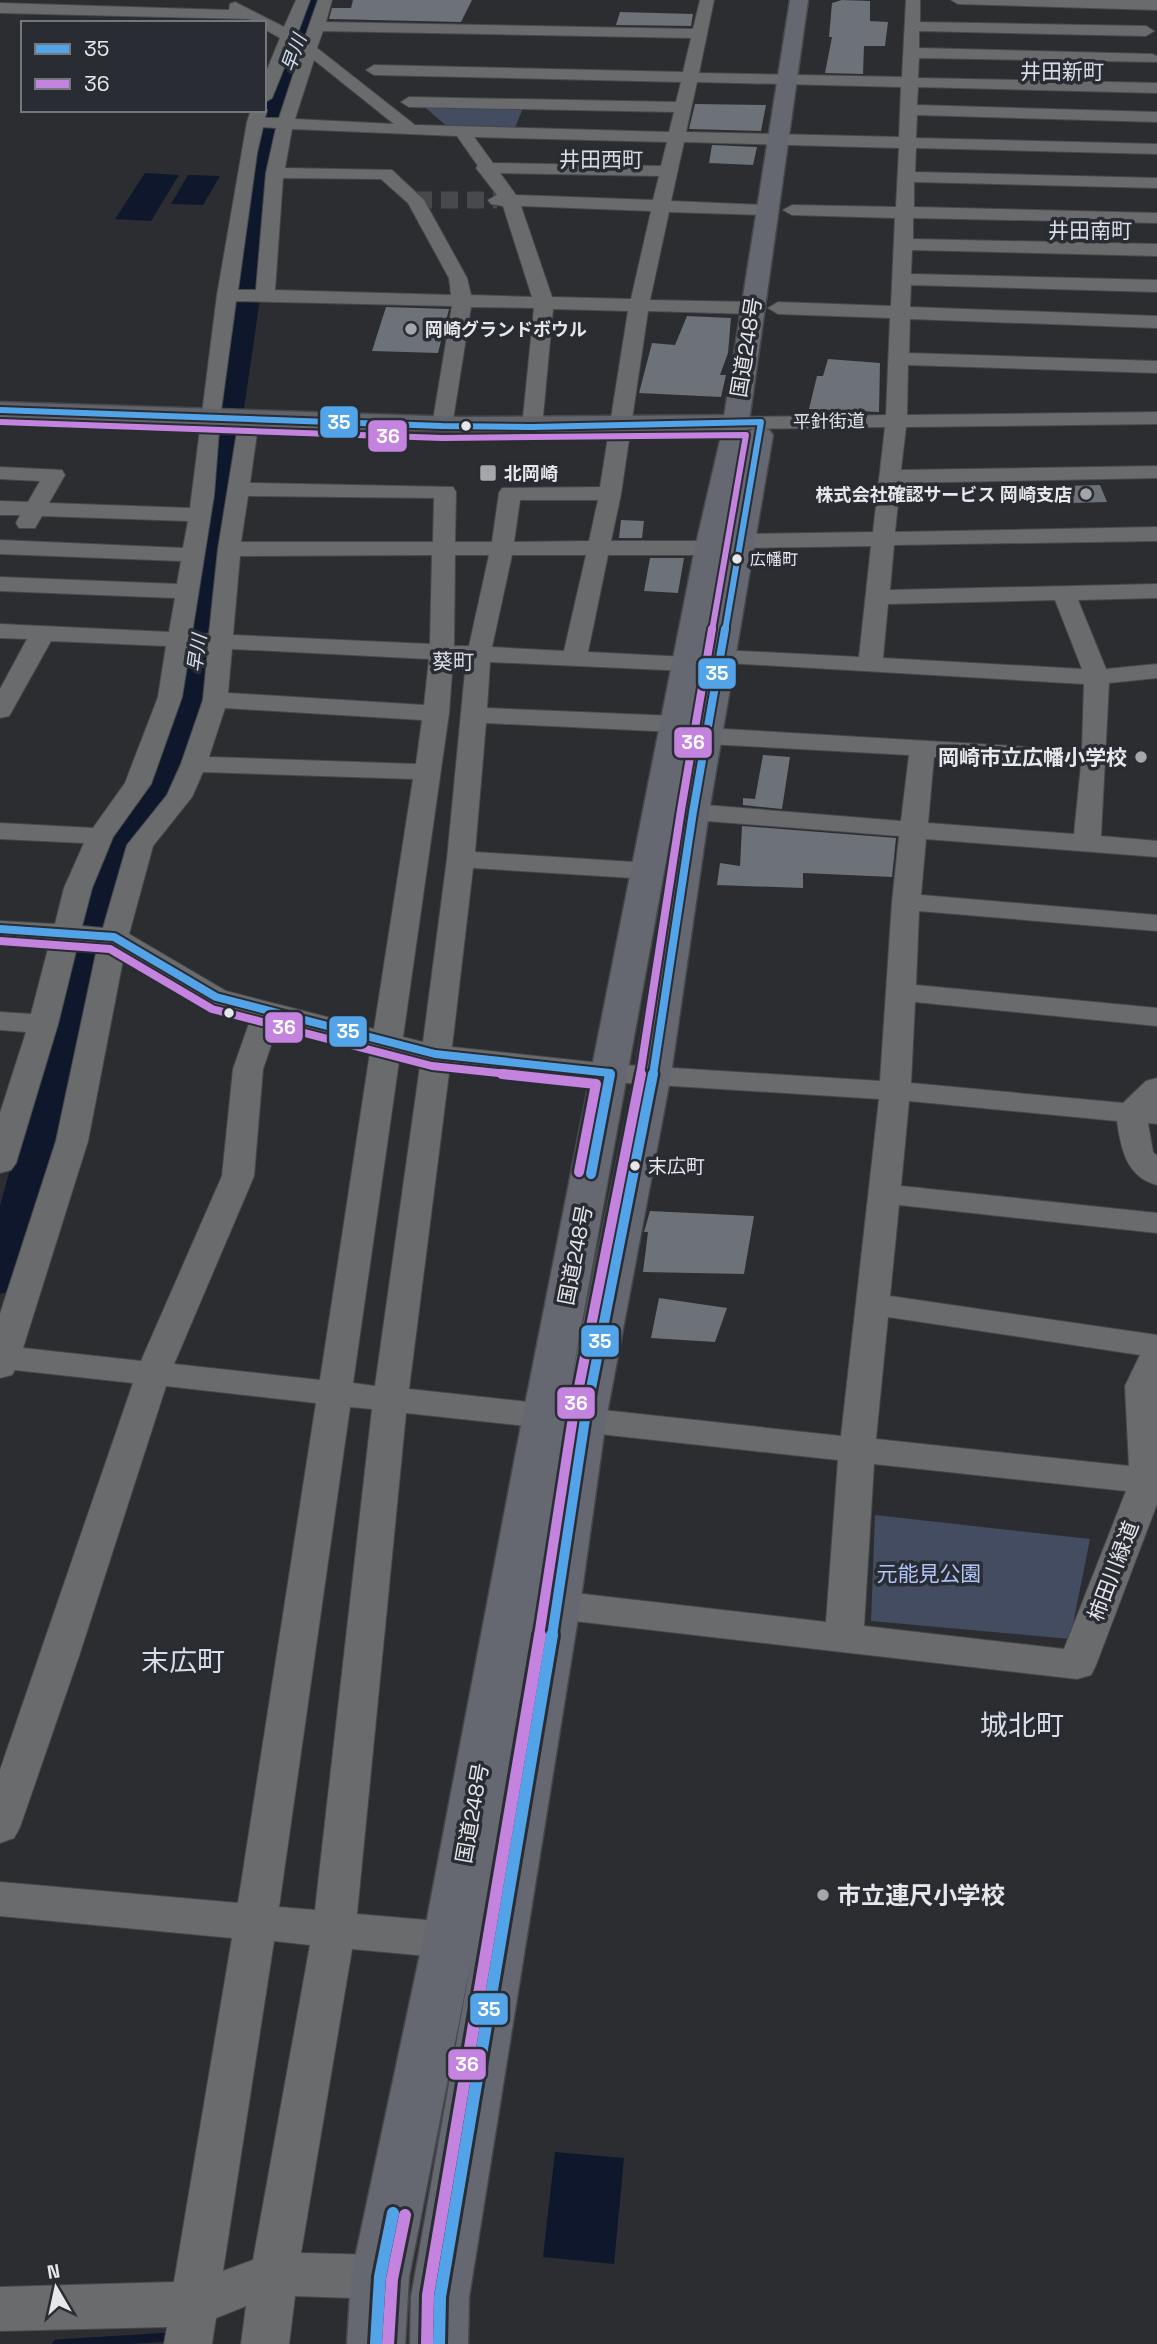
<svg xmlns="http://www.w3.org/2000/svg" width="1157" height="2344" viewBox="0 0 1157 2344" font-family="'Space Grotesk','Noto Sans JP',sans-serif">
  <rect width="100%" height="100%" fill="#2b2d30"/>
  <g fill="#434c60">
    <path d="M421 104 524 106 514 130 449 128Z"/>
    <path d="M875 1515 1090 1539 1070 1639 871 1621Z"/>
  </g>
  <g fill="#0f172c">
    <path d="M145 173 179 175 151 221 115 219Z"/>
    <path d="M188 175 220 176 203 205 171 204Z"/>
    <path d="M555 2152 624 2158 614 2264 543 2257Z"/>
  </g>
  <g fill="none" stroke-linecap="round" stroke-linejoin="round">
    <path stroke="#0f172c" stroke-width="9" d="M57 2344 170 2337"/>
    <path fill="#0f172c" fill-rule="evenodd" d="M307 0H325L308 35 279 126 263 278 220 574 206 697 178 785 133 836 20 1281 14 1290 0 1294V1206L101 834 147 782 176 697 192 574 239 278 259 126 290 35Z"/>
  </g>
  <g fill="#6d7178">
    <path d="M353 0H472L461 22 329 19 332 8H351Z"/>
    <path d="M842 0 870 1V21L888 22 885 46H864L863 74 825 73 832 37H829L832 3Z"/>
    <path d="M620 12 693 14 691 26 616 25Z"/>
    <path d="M695 104 766 105 761 131 689 129Z"/>
    <path d="M712 145 757 147 753 165 709 163Z"/>
    <path d="M386 307 449 309 438 353 372 351Z"/>
    <path d="M687 316 731 318 728 353 720 375H726L721 397 639 393 652 343 675 345Z"/>
    <path d="M828 359 880 363 879 412 809 409 817 376H823Z"/>
    <path d="M1100 485 1107 502 1072 503 1066 486Z"/>
    <path d="M621 520 644 521 642 538H619Z"/>
    <path d="M650 558H684L678 593 644 591Z"/>
    <path d="M763 755 790 757 782 809 743 805V798L755 799Z"/>
    <path d="M742 826 896 838 892 877 803 873V888L717 885 720 863 740 866Z"/>
    <path d="M650 1211 754 1216 744 1274 643 1272 648 1232H644Z"/>
    <path d="M659 1298 727 1308 715 1342 651 1338Z"/>
  </g>
  <g fill="none" stroke-linecap="round" stroke-linejoin="round">
    <path stroke="#47494c" stroke-width="17" stroke-dasharray="17 9" stroke-linecap="butt" d="M415 200H497"/>
    <g stroke="#47484a" stroke-width="2">
      <g id="minor">
        <path d="M296 0H310L297 35 304 40 318 0H332L326 22 693 29 700 0H714L699 73 902 77 906 0H920V22L1146 26 1154 31 1146 36 919 31V48L1152 54 1157 56V62L919 58 918 78 1157 83V93L918 87 917 105 1157 112V122L917 115 916 138 1157 144V154L916 148 915 172 1157 178V188L914 182V207L1157 213V223L913 218V239L1157 244V256L912 250 911 274 1157 280V292L911 285 910 307 1157 316V328L910 319 909 353 1157 361V373L908 365 907 415 1157 412V424L906 427 901 470 1157 466V478L900 483 895 532 1157 527V541L894 545 890 590 1157 584V598L1078 600 1106 669 1157 664V678L1109 683 1101 836 1157 841V857L926 839 921 895 1157 915V931L919 911 916 985 1157 1008V1026L915 1002 911 1083 1123 1103 1146 1081 1157 1078V1124L1148 1123 1153 1152 1157 1156V1185C1126 1177 1121 1148 1117 1121L909 1101 901 1186 1157 1213V1233L899 1205 890 1296 1157 1335V1504L1096 1665 1091 1675 1077 1679 557 1619 544 1615 538 1605 544 1595 557 1591 826 1622 838 1460 406 1413 357 1914 449 1922 464 1928 470 1940 464 1952 449 1958 352 1949 301 2253 380 2255 397 2262 404 2277 397 2292 380 2299 295 2296 289 2344H241L246 2306 216 2318 212 2344H164L167 2327 0 2331V2287L174 2282 232 1938 0 1916V1882L238 1903 316 1403 166 1386 79 1656 20 1827 14 1838 0 1843V1770L133 1383 15 1370 12 1375 0 1378V1314L56 1141 98 944 78 943 58 1024 16 1163 11 1170 0 1173V1113L26 1032 0 1030V1012L31 1014 50 941 0 937V921L55 924 64 888 84 843 0 839V823L93 828 125 783 158 697 166 646 51 641 12 711 9 716 0 718V689L27 639 0 638V624L169 632 175 598 0 591V577L177 584 181 561 0 554V540L183 548 188 521 42 516 35 528H19L16 523 20 515H0V501L28 502 40 481 0 479V467L62 470 65 475 49 503 190 508 217 295 247 122 251 110H264V106L267 110 265 118H279L301 51 293 46 272 98 264 103V77L280 38 264 29V23L248 19 0 13V3L229 10 230 4 235 2 284 27ZM323 31 691 38 683 72 374 65 366 70 374 75 681 82 676 102 409 97 401 102 409 107 674 112 669 132 415 125 317 48ZM314 60 394 124 295 119ZM697 82 901 87 899 137 686 132ZM263 127 276 128 266 173 256 290H238L257 153ZM292 129 457 136 478 166 476 168 497 195 488 200 491 204 503 206 532 297 471 295 467 278 424 200 392 170 285 168ZM474 137 667 142 661 166 493 163ZM684 142 899 148 896 207 792 205 783 210 792 215 895 218 891 306 778 302 768 308 778 314 890 318 886 415 734 417 727 419 724 423 727 427 734 429 885 427 873 532 740 534 732 536 729 541 732 546 740 548 871 546 859 657 720 650 711 652 708 657 711 662 1084 684 1082 750 707 728 698 731 694 736 698 741 707 744 909 755 901 821 693 804 684 806 680 812 684 818 693 820 899 836 892 902 880 1081 610 1064 452 1047 473 868 649 879 659 877 663 871 659 865 649 863 475 852 486 723 675 732 684 729 688 724 684 719 675 716 487 708 490 662 687 671 696 669 699 664 696 659 687 657 588 652 608 555H709L717 553 720 548 717 543 709 541H611L621 494 648 311 753 314 763 308 753 302 650 300 669 212 765 215 774 210 765 205 671 201ZM500 173 659 176 653 200 516 195ZM283 178 381 179 408 203 449 278 451 295 275 290ZM521 206 651 211 631 299 552 297ZM236 301 452 306 432 426 435 430H449L452 426 471 307 534 308 522 427 525 431H539L542 427 553 309 628 311 600 487 502 488 499 493 492 542H455L456 492 453 487 250 483 259 419 256 415H242L239 419 218 549 209 634 192 633 214 495 220 418ZM248 496 434 498 433 542H241ZM520 500H598L589 541 514 542ZM432 555 430 644 233 635 240 556ZM455 555H489L469 646H454ZM512 555H586L564 651 492 647ZM1055 600 1082 669 883 658 888 604ZM190 647 208 648 203 700 181 764 167 795 127 845 103 928 82 926 92 888 113 837 151 784 182 697ZM232 649 429 659 424 705 228 693ZM453 660 466 661 447 859 423 1042 403 1037 449 713ZM225 708 422 720 416 764 209 757ZM934 757 1081 765 1074 834 928 823ZM203 772 413 779 374 1029 226 991 129 934 153 846 192 797ZM124 955 206 1003 252 1015 233 1069 222 1176 141 1361 23 1348 88 1141ZM279 1022 371 1046 320 1380 174 1364 254 1176 263 1069ZM400 1054 421 1059 375 1386 353 1383ZM450 1065 610 1082 879 1099 841 1436 409 1389ZM888 1317 1140 1355 1125 1386 1129 1466 876 1439ZM350 1407 372 1409 315 1910 279 1907ZM874 1464 1126 1491 1064 1649 864 1626ZM274 1941 310 1945 253 2260 223 2271Z"/>
        <path d="M951 0H1157V10L958 4Z"/>
      </g>
    </g>
    <g stroke="#47484a" stroke-width="3">
      <path id="major" d="M0 402 459 417 734 415 743 418 747 423 743 428 734 431C489 436 245 427 0 418Z"/>
    </g>
    <g stroke="#47484a" stroke-width="3">
      <path id="highway" d="M790 0H808L747 436 723 548 572 1377 635 1074 677 812 747 435 751 430 760 427 769 430 773 435 709 812 671 1074 606 1419 580 1605 469 2297 468 2344H410L411 2297 471 1961 409 2277 405 2344H347L351 2277 423 1940 523 1415 695 548 721 436Z"/>
    </g>
    <use href="#minor" fill="#6a6b6d" fill-rule="evenodd"/>
    <use href="#major" fill="#606369" fill-rule="evenodd"/>
    <use href="#highway" fill="#666871" fill-rule="evenodd"/>
    <g stroke="#292c32" stroke-width="10">
      <path id="bus-1-far3" d="M0 410 442 426 532 427 761 422 725 631"/>
    </g>
    <g stroke="#292c32" stroke-width="12">
      <g id="bus-1-far2">
        <path d="M0 929 114 937 216 997 435 1054 610 1073V1075"/>
        <path d="M653 1075 693 812 725 629"/>
      </g>
    </g>
    <g stroke="#292c32" stroke-width="15">
      <g id="bus-1-far1">
        <path d="M591 1174 610 1074"/>
        <path d="M552 1636 585 1419 653 1074"/>
      </g>
    </g>
    <g stroke="#292c32" stroke-width="18">
      <g id="bus-1">
        <path d="M376 2344 380 2277 393 2213"/>
        <path d="M439 2344 440 2297 552 1635"/>
      </g>
    </g>
    <g stroke="#292c32" stroke-width="10">
      <path id="bus-2-far3" d="M0 422 442 438 746 435 712 631"/>
    </g>
    <g stroke="#292c32" stroke-width="12">
      <g id="bus-2-far2">
        <path d="M0 941 110 949 212 1009 432 1066 517 1075"/>
        <path d="M640 1075 681 810 712 629"/>
      </g>
    </g>
    <g stroke="#292c32" stroke-width="15">
      <g id="bus-2-far1">
        <path d="M502 1074 596 1084 579 1172"/>
        <path d="M539 1636 573 1417 641 1074"/>
      </g>
    </g>
    <g stroke="#292c32" stroke-width="18">
      <g id="bus-2">
        <path d="M388 2344 392 2279 405 2215"/>
        <path d="M427 2344 428 2295 540 1635"/>
      </g>
    </g>
    <use href="#bus-1-far3" stroke="#53a3e8" stroke-width="6"/>
    <use href="#bus-1-far2" stroke="#53a3e8" stroke-width="8"/>
    <use href="#bus-1-far1" stroke="#53a3e8" stroke-width="10"/>
    <use href="#bus-1" stroke="#53a3e8" stroke-width="12"/>
    <use href="#bus-2-far3" stroke="#c483df" stroke-width="6"/>
    <use href="#bus-2-far2" stroke="#c483df" stroke-width="8"/>
    <use href="#bus-2-far1" stroke="#c483df" stroke-width="10"/>
    <use href="#bus-2" stroke="#c483df" stroke-width="12"/>
  </g>
  <g fill="#a4a6aa" stroke="#292c32" stroke-width="2.5">
    <circle cx="411" cy="329" r="7"/>
    <rect x="479" y="464" width="18" height="18" rx="3.5"/>
    <circle cx="1086" cy="494" r="7"/>
    <circle cx="1141" cy="757" r="7"/>
    <circle cx="823" cy="1895" r="7"/>
  </g>
  <g fill="#e5e7eb" stroke="#292c32" stroke-width="2.5">
    <circle cx="466" cy="426" r="6"/>
    <circle cx="737" cy="559" r="6"/>
    <circle cx="229" cy="1013" r="6"/>
    <circle cx="635" cy="1166" r="6"/>
  </g>
  <g text-anchor="middle" dominant-baseline="central" stroke-width="7" stroke-linejoin="round" paint-order="stroke">
    <g font-size="16" fill="#e5e7eb" stroke="#292c32" text-anchor="start">
      <text x="750" y="559">広幡町</text>
    </g>
    <g font-size="18" font-weight="bold" fill="#e5e7eb" stroke="#292c32" text-anchor="start">
      <text x="425" y="329">岡崎グランドボウル</text>
      <text x="504" y="473">北岡崎</text>
      <text x="1072" y="494" text-anchor="end">株式会社確認サービス 岡崎支店</text>
    </g>
    <g font-size="18" fill="#e5e7eb" stroke="#292c32">
      <text transform="translate(829 421) rotate(-1)">平針街道</text>
    </g>
    <g font-size="19" font-style="italic" fill="#d6e0f5" stroke="#292c32">
      <text transform="translate(294 53) rotate(-70)">早川</text>
      <text transform="translate(197 653) rotate(-82)">早川</text>
    </g>
    <g font-size="19" fill="#e5e7eb" stroke="#292c32" text-anchor="start">
      <text x="648" y="1166">末広町</text>
    </g>
    <g font-size="21" fill="#d9dde5" stroke="#292c32">
      <text x="1062" y="71">井田新町</text>
      <text x="601" y="159">井田西町</text>
      <text x="1090" y="230">井田南町</text>
      <text x="453" y="661">葵町</text>
    </g>
    <g font-size="21" fill="#e5e7eb" stroke="#292c32">
      <text transform="translate(746 347) rotate(-81)">国道248号</text>
      <text transform="translate(575 1255) rotate(-79)">国道248号</text>
      <text transform="translate(1113 1571) rotate(-69)">柿田川緑道</text>
      <text transform="translate(472 1813) rotate(-80)">国道248号</text>
    </g>
    <g font-size="21" font-weight="bold" fill="#e5e7eb" stroke="#292c32" text-anchor="end">
      <text x="1127" y="757">岡崎市立広幡小学校</text>
    </g>
    <g font-size="21" fill="#afc5fa" stroke="#292c32">
      <text x="929" y="1573">元能見公園</text>
    </g>
    <g font-size="24" font-weight="bold" fill="#e5e7eb" stroke="#292c32" text-anchor="start">
      <text x="837" y="1895">市立連尺小学校</text>
    </g>
    <g font-size="28" fill="#d9dde5" stroke="#292c32">
      <text x="183" y="1661">末広町</text>
      <text x="1022" y="1725">城北町</text>
    </g>
  </g>
  <g stroke="#292c32" stroke-width="2.5">
    <rect x="319" y="405" width="40" height="34" rx="7" fill="#53a3e8"/>
    <rect x="367" y="419" width="41" height="34" rx="7" fill="#c483df"/>
    <rect x="697" y="657" width="40" height="33" rx="7" fill="#53a3e8"/>
    <rect x="673" y="726" width="40" height="33" rx="7" fill="#c483df"/>
    <rect x="264" y="1011" width="40" height="33" rx="7" fill="#c483df"/>
    <rect x="328" y="1015" width="40" height="33" rx="7" fill="#53a3e8"/>
    <rect x="580" y="1324" width="40" height="34" rx="7" fill="#53a3e8"/>
    <rect x="556" y="1386" width="40" height="34" rx="7" fill="#c483df"/>
    <rect x="469" y="1992" width="40" height="34" rx="7" fill="#53a3e8"/>
    <rect x="447" y="2048" width="40" height="33" rx="7" fill="#c483df"/>
  </g>
  <g font-size="19" text-anchor="middle" font-weight="bold" fill="#fff">
    <text x="339" y="429">35</text>
    <text x="388" y="443">36</text>
    <text x="717" y="680">35</text>
    <text x="693" y="749">36</text>
    <text x="284" y="1034">36</text>
    <text x="348" y="1038">35</text>
    <text x="600" y="1348">35</text>
    <text x="576" y="1410">36</text>
    <text x="489" y="2016">35</text>
    <text x="467" y="2071">36</text>
  </g>
  <rect x="21" y="21" width="245" height="91" fill="#292c32" stroke="#74777c" stroke-width="2"/>
  <rect x="35" y="44" width="35" height="10" fill="#53a3e8" stroke="#74777c" stroke-width="2"/>
  <text x="84" y="56" font-size="21" fill="#e5e7eb">35</text>
  <rect x="35" y="79" width="35" height="10" fill="#c483df" stroke="#74777c" stroke-width="2"/>
  <text x="84" y="91" font-size="21" fill="#e5e7eb">36</text>
  <g transform="translate(56 2288) rotate(351)" stroke="#292c32" stroke-width="5" paint-order="stroke">
  <path d="M0-5L12 26L0 18L-12 26Z" fill="#e5e7eb"/>
  <text y="-10" font-size="19" font-weight="bold" text-anchor="middle" fill="#e5e7eb">N</text>
  </g>
</svg>
